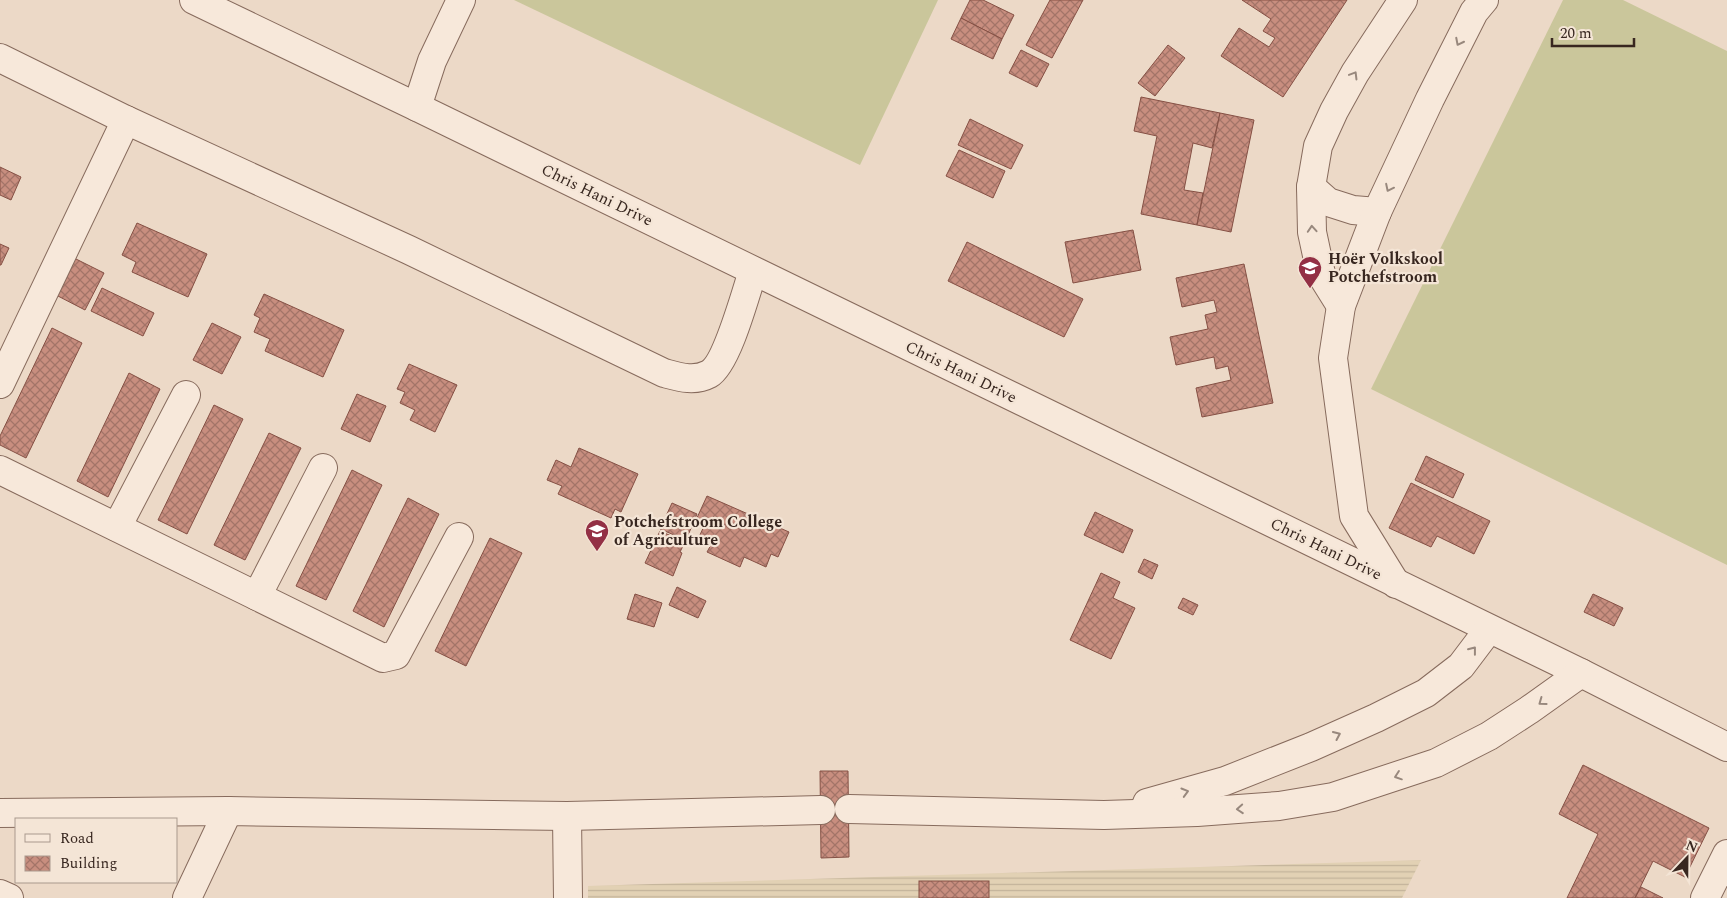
<svg xmlns="http://www.w3.org/2000/svg" width="1727" height="898" viewBox="0 0 1727 898" font-family="Spectral,serif">
  <defs>
    <pattern id="farmland-rules" width="6" height="5" patternUnits="userSpaceOnUse" patternTransform="scale(1.25)"><rect width="6" height="5" fill="#e2d1b4"/><path d="M0 2.5h6" fill="none" stroke="#c3b39a"/></pattern>
    <pattern id="building-cross-hatch" width="8" height="8" patternUnits="userSpaceOnUse" patternTransform="scale(1.25)"><rect width="8" height="8" fill="#c88e7f"/><path d="M0 0l8 8M0 8l8-8" fill="none" stroke="#a37468"/></pattern>
  </defs>
  <rect width="100%" height="100%" fill="#ecd9c7"/>
  <path fill="url(#farmland-rules)" d="M1421 860 1402 898H588V886Z"/>
  <g fill="#cac69b">
    <path d="M514 0H938L860 165Z"/>
    <path d="M1563 0H1623L1727 51V565L1371 389Z"/>
  </g>
  <g fill="url(#building-cross-hatch)" stroke="#855044">
    <path d="M970 0H983L1014 15 1002 39 961 18Z"/>
    <path d="M1050 0H1083L1052 58 1026 45Z"/>
    <path d="M1242 0H1347L1283 97 1221 56 1239 28 1269 47 1275 38 1263 31 1271 19Z"/>
    <path d="M961 18 1002 39 993 59 951 39Z"/>
    <path d="M1168 45 1185 58 1155 96 1138 83Z"/>
    <path d="M1021 50 1049 64 1037 87 1009 73Z"/>
    <path d="M1141 97 1220 113 1212 148 1193 143 1184 190 1203 193 1197 225 1141 214 1157 136 1134 131Z"/>
    <path d="M1220 113 1254 120 1231 232 1197 225Z"/>
    <path d="M970 119 1023 145 1011 169 958 145Z"/>
    <path d="M959 150 1005 171 993 198 946 176Z"/>
    <path d="M0 167 21 177 11 200 0 195Z"/>
    <path d="M137 223 207 254 188 297 132 272 136 262 122 255Z"/>
    <path d="M1133 230 1141 270 1073 283 1065 242Z"/>
    <path d="M967 242 1083 299 1064 337 948 281Z"/>
    <path d="M0 244 9 248 1 265H0Z"/>
    <path d="M74 258 104 273 85 310 56 295Z"/>
    <path d="M1244 264 1273 403 1202 417 1196 388 1231 380 1228 366 1216 369 1214 357 1176 365 1170 337 1208 329 1205 315 1217 312 1214 300 1182 307 1176 278Z"/>
    <path d="M102 288 154 313 143 336 91 311Z"/>
    <path d="M264 294 344 330 323 377 265 351 270 339 254 332 260 318 254 315Z"/>
    <path d="M212 323 241 337 222 374 193 360Z"/>
    <path d="M52 328 82 343 26 458 0 445V436Z"/>
    <path d="M409 364 457 385 435 432 410 420 415 410 400 403 405 392 397 389Z"/>
    <path d="M129 373 160 389 108 497 77 481Z"/>
    <path d="M357 394 386 406 370 442 341 429Z"/>
    <path d="M214 405 243 419 187 534 158 520Z"/>
    <path d="M269 433 301 448 245 560 214 545Z"/>
    <path d="M579 448 638 474 621 512 615 509 611 518 558 494 562 486 547 480 556 460 571 467Z"/>
    <path d="M1426 456 1464 474 1453 498 1415 480Z"/>
    <path d="M352 470 382 485 326 600 296 586Z"/>
    <path d="M1411 483 1490 521 1474 554 1437 536 1431 547 1389 528Z"/>
    <path d="M707 496 789 532 778 557 771 554 766 567 744 557 740 567 707 552 712 543 699 537 705 524 696 520Z"/>
    <path d="M408 498 439 514 384 627 353 611Z"/>
    <path d="M672 503 697 514 686 540 660 529Z"/>
    <path d="M1095 512 1133 530 1123 553 1084 535Z"/>
    <path d="M660 531 685 542 680 552 682 553 673 576 645 563Z"/>
    <path d="M490 538 522 553 466 666 435 651Z"/>
    <path d="M1144 559 1158 565 1152 579 1138 572Z"/>
    <path d="M1101 573 1120 582 1113 598 1135 608 1111 659 1070 640Z"/>
    <path d="M677 587 706 601 698 618 669 605Z"/>
    <path d="M635 594 662 603 654 627 627 619Z"/>
    <path d="M1593 594 1623 608 1614 626 1584 612Z"/>
    <path d="M1183 598 1198 605 1193 615 1178 608Z"/>
    <path d="M1583 765 1709 828 1685 877 1653 861 1635 898H1567L1598 834 1559 814Z"/>
    <path d="M820 771H848L849 857 821 858Z"/>
    <rect x="919" y="881" width="70" height="17"/>
    <path d="M1641 887 1663 898H1635Z"/>
  </g>
  <g fill="none" stroke-linecap="round" stroke-linejoin="round">
    <g stroke="#876b5d" stroke-width="30">
      <g id="minor">
        <path d="M194 0 417 107 1581 673 1727 747"/>
        <path d="M0 58 126 120 409 250 664 373C679 377 694 382 709 374 727 364 746 292 753 271"/>
        <path d="M417 107 432 61 461 0"/>
        <path d="M1311 187 1328 202 1353 210 1377 212"/>
        <path d="M1341 306 1321 274 1312 232 1311 187 1318 146 1334 111 1355 73 1403 0"/>
        <path d="M0 384 126 120"/>
        <path d="M0 470 383 658 396 655 459 537"/>
        <path d="M117 527 186 395"/>
        <path d="M1396 584 1354 516 1333 358 1341 306 1377 212 1430 99 1474 12 1484 0"/>
        <path d="M257 596 323 468"/>
        <path d="M1147 803 1225 781 1311 747 1376 718 1426 693 1461 666 1489 629"/>
        <path d="M849 809 1104 815 1197 812 1279 806 1333 797 1436 763 1489 736 1529 710 1581 673"/>
        <path d="M0 813 228 811 567 816 821 810"/>
        <path d="M567 816 568 898"/>
        <path d="M0 894 9 898"/>
        <path d="M187 898 228 811"/>
        <path d="M1705 898 1727 854"/>
      </g>
    </g>
    <use href="#minor" stroke="#f7e8da" stroke-width="28"/>
  </g>
  <defs><path id="oneway-chevron" d="M-2-3.5L2.5 0L-2 3.5" fill="none" stroke-width="1.6" stroke-linecap="round" stroke-linejoin="round" transform="scale(1.25)"/></defs>
  <g stroke="#98887d">
    <use href="#oneway-chevron" transform="translate(1459 42) rotate(117)"/>
    <use href="#oneway-chevron" transform="translate(1354 75) rotate(-59)"/>
    <use href="#oneway-chevron" transform="translate(1389 188) rotate(116)"/>
    <use href="#oneway-chevron" transform="translate(1312 229) rotate(-94)"/>
    <use href="#oneway-chevron" transform="translate(1473 650) rotate(-52)"/>
    <use href="#oneway-chevron" transform="translate(1542 702) rotate(144)"/>
    <use href="#oneway-chevron" transform="translate(1337 735) rotate(-24)"/>
    <use href="#oneway-chevron" transform="translate(1398 776) rotate(161)"/>
    <use href="#oneway-chevron" transform="translate(1185 792) rotate(-16)"/>
    <use href="#oneway-chevron" transform="translate(1240 809) rotate(176)"/>
  </g>
  <defs>
    <g id="school-pin" transform="scale(1.25)"><path d="M0 17L-7.5 6A9.5 9.5 0 1 1 7.5 6Z" fill="#933045" stroke="#f4e5d6"/><path d="M0-5L7-2L0 1L-7-2ZM-4 1L0 2.5L4 1V4Q0 6-4 4Z" fill="#fff"/></g>
    <g id="university-pin" transform="scale(1.25)"><path d="M0 17L-7.5 6A9.5 9.5 0 1 1 7.5 6Z" fill="#933045" stroke="#f4e5d6"/><path d="M0-5L7-2L0 1L-7-2ZM-4 1L0 2.5L4 1V4Q0 6-4 4Z" fill="#fff"/></g>
  </defs>
  <g fill-rule="evenodd">
    <use href="#school-pin" x="1310" y="268"/>
    <use href="#university-pin" x="597" y="531"/>
  </g>
  <g text-anchor="middle" dominant-baseline="central" stroke-width="4.5" stroke-linejoin="round" paint-order="stroke">
    <g font-size="16" fill="#382720" stroke="#f4e5d6">
      <text transform="translate(597 195) rotate(26)">Chris Hani Drive</text>
      <text transform="translate(961 372) rotate(26)">Chris Hani Drive</text>
      <text transform="translate(1326 549) rotate(26)">Chris Hani Drive</text>
    </g>
    <g font-size="16" font-weight="bold" fill="#382720" stroke="#f4e5d6" text-anchor="start">
      <text x="1328" y="259">Hoër Volkskool<tspan x="1328" dy="18">Potchefstroom</tspan></text>
      <text x="614" y="522">Potchefstroom College<tspan x="614" dy="18">of Agriculture</tspan></text>
    </g>
  </g>
  <rect x="15" y="818" width="162" height="65" fill="#f4e5d6" stroke="#a9998d"/>
  <rect x="25" y="834" width="25" height="8" fill="#f7e8da" stroke="#a9998d"/>
  <text x="60" y="843" font-size="15" fill="#382720">Road</text>
  <rect x="25" y="856" width="25" height="15" fill="url(#building-cross-hatch)" stroke="#a9998d"/>
  <text x="60" y="868" font-size="15" fill="#382720">Building</text>
  <g transform="translate(1687 858) rotate(22)" stroke="#f4e5d6" stroke-width="4" paint-order="stroke">
  <path d="M0-4L9 19L0 12L-9 19Z" fill="#382720"/>
  <text y="-8" font-size="14" font-weight="bold" text-anchor="middle" fill="#382720">N</text>
  </g>
  <path d="M1552 38v8h82v-8" fill="none" stroke="#382720" stroke-width="2.5"/>
  <text x="1560" y="38" font-size="15" fill="#382720" stroke="#f4e5d6" stroke-width="4" paint-order="stroke">20 m</text>
</svg>
